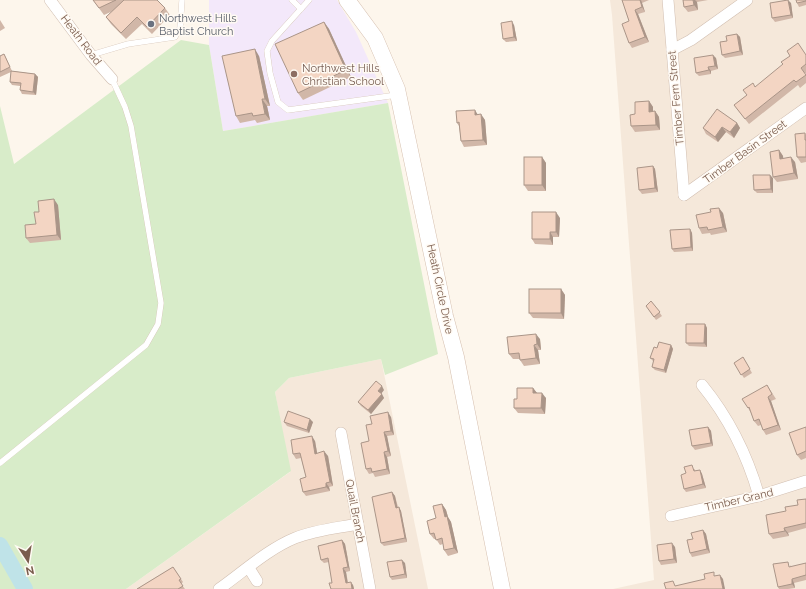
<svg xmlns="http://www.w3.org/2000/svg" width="806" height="589" viewBox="0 0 806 589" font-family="Raleway,sans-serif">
  <rect width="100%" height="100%" fill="#fdf6ec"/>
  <g fill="#f5e8da">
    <path d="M610 0H806V589H613L654 580 612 15Z"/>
    <path d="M381 359 428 589H126L290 472 275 392 289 378Z"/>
  </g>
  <path fill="#f3e8fa" d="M209 0H337L356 32 388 103 223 131 209 45Z"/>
  <path fill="#d8ecc9" d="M181 40 209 45 223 131 388 103 438 354 385 375 381 359 289 378 275 392 291 471 126 589H0V106L14 164Z"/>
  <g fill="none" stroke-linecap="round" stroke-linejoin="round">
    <path stroke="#bfe3e8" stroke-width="16" d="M0 545 25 589"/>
    <g stroke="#d1beb0" stroke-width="6">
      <g id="lane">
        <path d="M292 0 301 9"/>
        <path d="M309 0 272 41 267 51 270 73 278 102 288 110 397 95"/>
        <path d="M91 55 128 44 175 37 180 28 182 0"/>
        <path d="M0 463 146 345 158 324 161 303 131 126 125 107 112 79"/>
      </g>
    </g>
    <g stroke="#d1beb0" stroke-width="12">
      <g id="street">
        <path d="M50 0 91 55 112 79"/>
        <path d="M668 0 684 195"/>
        <path d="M672 50 691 40 747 0"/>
        <path d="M684 195 806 108"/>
        <path d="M702 385C729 418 747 454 759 496"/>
        <path d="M341 433 370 589"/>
        <path d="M671 516 759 496 806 481"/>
        <path d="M249 568 257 581"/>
        <path d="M219 589C243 572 268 549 295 538 315 530 337 528 358 524"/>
      </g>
    </g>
    <g stroke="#d6c0b0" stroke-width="17">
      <path id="secondary" d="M347 0 375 38 397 89 445 316 456 357 502 589"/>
    </g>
    <use href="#lane" stroke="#fff" stroke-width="5.5"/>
    <use href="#street" stroke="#fff" stroke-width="11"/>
    <use href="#secondary" stroke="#fff" stroke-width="16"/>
  </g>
  <g fill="#d1b7a8">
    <path d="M93 0H157L165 8 170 15 152 34 142 24 126 39 111 24 106 17 113 11 104 15Z"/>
    <path d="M622 0H649L642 3 645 12 638 14 649 42 632 48 629 43V21Z"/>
    <path d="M683 0H708L697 2 698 10 688 12 684 7Z"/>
    <path d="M806 0V5L799 7 797 3Z"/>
    <path d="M791 3 793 18 775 22 772 18Z"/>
    <path d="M0 20 5 28 0 31Z"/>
    <path d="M324 22 329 29 351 77 303 100 298 93Z"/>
    <path d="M514 25 517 41 506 42 503 39Z"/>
    <path d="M737 34 740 37 743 55 725 58 722 55 727 41Z"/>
    <path d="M4 54 6 58 12 71 35 74 38 77 36 95 22 94 20 90V86L12 85 10 82 11 72 0 77V56Z"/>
    <path d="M806 55V73H805L806 75V83L800 88 798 85 749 124 734 105 747 95 755 87Z"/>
    <path d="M259 56 270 106H267L270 120 257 123 255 120 240 123 236 116Z"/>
    <path d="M716 58 718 69 711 71V74L699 76 696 73Z"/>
    <path d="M649 101 653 107V112L655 111 659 117 660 130 635 132 631 126 635 114Z"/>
    <path d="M478 114 485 120 487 145 464 147 461 141 459 126 457 123Z"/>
    <path d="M737 123 740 128 734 138 726 132 718 142 706 134 703 128Z"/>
    <path d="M805 133 806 135V162L801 163 797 157Z"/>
    <path d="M779 150 783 156V158L795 162 798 179 777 182 773 177Z"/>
    <path d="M542 157 546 163V191H528L524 185Z"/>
    <path d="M653 166 655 169 658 192 642 194 639 190Z"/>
    <path d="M773 178V193H757L754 190Z"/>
    <path d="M58 205 61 240 30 243 26 238 36 224 39 212Z"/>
    <path d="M723 213 727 232 711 235 710 233 702 234 699 228Z"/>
    <path d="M560 218 559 237H553V245L535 244 532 239Z"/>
    <path d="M690 229 692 233 693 251 674 252 672 249Z"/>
    <path d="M561 289 565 295 564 319 533 318 529 313Z"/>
    <path d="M651 301 662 316 656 320 646 306Z"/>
    <path d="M705 324 707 328V347L689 346 686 343Z"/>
    <path d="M540 339 541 350H538L540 364 524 366 520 360V359H513L509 354Z"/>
    <path d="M671 345 673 349 666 373 655 370 652 367 654 362 650 358 657 348Z"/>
    <path d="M743 357 752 373 744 378 734 363Z"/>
    <path d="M767 385 776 399 771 401 781 430 766 435 763 430 761 425 758 426 754 421 751 413 748 408Z"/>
    <path d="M533 388 537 393 546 398 545 414 518 413 514 408 517 399Z"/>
    <path d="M384 390 381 394 384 398 371 414 361 406 358 402Z"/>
    <path d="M391 417 394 435 387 436 391 456 387 457 390 474 375 477 373 473 369 474 366 469 372 424Z"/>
    <path d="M284 422H313L309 433 287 426Z"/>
    <path d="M708 427 711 431 713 446 695 450 692 446Z"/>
    <path d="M806 427V458L801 460 797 455Z"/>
    <path d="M315 441 317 453 328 456 333 486 329 487 330 491 306 496 303 492 306 477 301 458 296 459 293 454Z"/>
    <path d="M695 469V471L700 470 702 474 706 488 686 492 684 489 686 473Z"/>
    <path d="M392 492 395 496 398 507 401 511 407 542 384 546 381 543Z"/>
    <path d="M806 499V528L788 533 789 536 773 539 769 534 786 511 798 505Z"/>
    <path d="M442 504 446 510 448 517 451 522 458 553 448 556 444 550 443 544 440 545 436 539H434L430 534Z"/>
    <path d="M703 530 706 534 710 553 692 557 690 553 693 539Z"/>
    <path d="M342 540 345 544 350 571 346 572 348 582 353 585 354 589H331L332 583 329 562 324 563 321 560Z"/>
    <path d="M675 547 677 563 661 565 659 561Z"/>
    <path d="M405 563 407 578 392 580 390 577Z"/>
    <path d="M806 563V580L794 583 795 588 788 589H779L778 587 791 565V567Z"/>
    <path d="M173 567 183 582 181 584 185 589H137Z"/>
  </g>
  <g fill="#aa9588">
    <path d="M640 0H641L645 12 642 7Z"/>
    <path d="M693 0H695L697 2 698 10 694 5Z"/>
    <path d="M788 0 791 3 793 18 791 15Z"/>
    <path d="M635 10 638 14 649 42 645 37Z"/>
    <path d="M512 21 514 25 517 41 514 37Z"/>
    <path d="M324 22 329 29 351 77 346 70Z"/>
    <path d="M737 34 740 37 743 55 740 51Z"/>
    <path d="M255 49 259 56 270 106 265 99Z"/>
    <path d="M713 55 716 58 718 69 715 66Z"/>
    <path d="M708 67 711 71V74L709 70Z"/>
    <path d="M35 74 38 77 36 95 33 92Z"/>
    <path d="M262 99 267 106 270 120 265 114Z"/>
    <path d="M649 101 653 107V117L649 112Z"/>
    <path d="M475 110 478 115H475Z"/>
    <path d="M655 111 659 117 660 130 656 125Z"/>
    <path d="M481 114 485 120 487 145 483 140Z"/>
    <path d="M737 123 740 128 734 138 730 132Z"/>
    <path d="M722 127 726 132 718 142 715 137Z"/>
    <path d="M779 150 783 156 784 164 780 159Z"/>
    <path d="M542 157 546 163V191L542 185Z"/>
    <path d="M791 157 795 162 798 179 794 173Z"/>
    <path d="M653 166 655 169 658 192 655 188Z"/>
    <path d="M770 175 773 178V193L771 189Z"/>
    <path d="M54 199 58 205 61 240 57 235Z"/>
    <path d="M719 208 723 213 727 232 723 227Z"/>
    <path d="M556 212 560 218 559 237 556 232Z"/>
    <path d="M690 229 692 233 693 251 691 247Z"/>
    <path d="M550 232 553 237V245L550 239Z"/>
    <path d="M561 289 565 295 564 319 561 313Z"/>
    <path d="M705 324 707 328V347L704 343Z"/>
    <path d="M536 334 540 339 541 350 537 344Z"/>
    <path d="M534 345 538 350 540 364 536 358Z"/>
    <path d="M671 345 673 349 666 373 664 370Z"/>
    <path d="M382 386 384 390 380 395 378 391Z"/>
    <path d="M533 388 537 393H533Z"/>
    <path d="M542 393 546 398 545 414 541 408Z"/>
    <path d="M382 394 384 398 371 414 368 410Z"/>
    <path d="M768 397 771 401 781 430 778 425Z"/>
    <path d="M388 412 391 417 394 435 391 431Z"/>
    <path d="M310 419 313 422 309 433 307 430Z"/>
    <path d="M708 427 711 431 713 446 711 443Z"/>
    <path d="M384 432 387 436 391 456 388 451Z"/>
    <path d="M312 436 315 441 318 458 315 454Z"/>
    <path d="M324 451 328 456 333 486 330 482Z"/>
    <path d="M384 452 387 457 390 474 387 469Z"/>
    <path d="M700 470 702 474 706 488 703 484Z"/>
    <path d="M326 483 329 487 330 491 326 487Z"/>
    <path d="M392 492 395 496 398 511 396 508Z"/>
    <path d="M442 504 446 510 448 517 451 522 458 553 454 548 445 517Z"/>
    <path d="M399 507 401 511 407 542 405 538Z"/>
    <path d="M784 528 788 533 789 536 785 531Z"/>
    <path d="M703 530 706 534 710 553 707 549Z"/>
    <path d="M342 540 345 544 350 571 348 567Z"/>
    <path d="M672 543 675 547 677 563 674 559Z"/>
    <path d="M402 560 405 563 407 578 405 574Z"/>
    <path d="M343 568 346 572 348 586 346 583Z"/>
    <path d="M720 575 723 579 725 589H723Z"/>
    <path d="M792 579 794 583 795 588 792 584Z"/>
    <path d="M351 582 353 585 354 589H352Z"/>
  </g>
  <g fill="#f3d5c3" stroke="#aa9588">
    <path d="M93 0H116L99 8Z"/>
    <path d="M124 0H157L165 8 147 27 137 17 121 33 106 17Z"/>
    <path d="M622 0H640L642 7 635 10 645 37 629 43 622 24 629 21Z"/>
    <path d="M683 0H693L694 5 684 7Z"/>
    <path d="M788 0 791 15 772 18 770 3Z"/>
    <path d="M796 0H806V1L797 3Z"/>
    <path d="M512 21 514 37 503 39 501 23Z"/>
    <path d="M324 22 346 70 298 93 275 44Z"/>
    <path d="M737 34 740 51 722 55 720 42 727 41 726 36Z"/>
    <path d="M798 43 806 55V64L801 68 806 75 796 82 794 80 745 119 734 105 747 95 743 90 753 83 755 87 783 64 781 62 790 56 787 51Z"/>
    <path d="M255 49 265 99H262L265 114 253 116 252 113 236 116 222 56Z"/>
    <path d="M4 54 10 67 0 72V56Z"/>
    <path d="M713 55 715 66 708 67 709 70 696 73 694 58Z"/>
    <path d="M11 71 35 74 33 92 20 90 21 83 10 82Z"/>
    <path d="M649 101V112L655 111 656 125 631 126 630 115 635 114V102Z"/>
    <path d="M717 109 737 123 730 132 722 127 715 137 703 128Z"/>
    <path d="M475 110V115L481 114 483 140 461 141 459 122 457 123 456 111Z"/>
    <path d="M805 133V140H806V157H797L795 134Z"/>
    <path d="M779 150 780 159 791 157 794 173 773 177 770 152Z"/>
    <rect x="524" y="157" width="18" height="28"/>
    <path d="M653 166 655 188 639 190 637 168Z"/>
    <path d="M753 175H770L771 189 754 190Z"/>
    <path d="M54 199 57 235 26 238 25 225 36 224 34 212H39L38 201Z"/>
    <path d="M719 208 723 227 708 230 707 227 699 228 696 215 711 212 710 209Z"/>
    <path d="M532 212H556V232H550V239H532Z"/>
    <path d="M690 229 691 247 672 249 670 230Z"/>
    <rect x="529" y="289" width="32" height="24"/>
    <path d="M651 301 660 312 654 317 646 306Z"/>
    <path d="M686 324H705L704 343H686Z"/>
    <path d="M536 334 537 344 534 345 536 358 520 360 519 353 509 354 507 337Z"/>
    <path d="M659 342 671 345 664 370 652 367 654 359 650 358 654 347 657 348Z"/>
    <path d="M743 357 750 369 741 375 734 363Z"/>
    <path d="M376 381 382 386 378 391 382 394 368 410 358 402Z"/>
    <path d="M767 385 772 394 768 397 778 425 763 430 759 419 754 421 749 407 748 408 742 399Z"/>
    <path d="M517 388H533V393H542L541 408H514V399H517Z"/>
    <path d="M288 411 310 419 307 430 284 422Z"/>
    <path d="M388 412 391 431 384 432 388 451 384 452 387 469 372 472 371 468 366 469 361 443 369 441 366 425 372 424 370 416Z"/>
    <path d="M708 427 711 443 692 446 689 430Z"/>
    <path d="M806 427V451L797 455 789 433Z"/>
    <path d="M312 436 315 454 324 451 330 482 326 483V487L303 492 300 479 306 477 300 453 293 454 291 440Z"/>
    <path d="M692 465 694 471 700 470 703 484 684 489 681 475 686 473 684 467Z"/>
    <path d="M392 492 396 508 399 507 405 538 381 543 372 497Z"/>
    <path d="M806 499V523L784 528 785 531 769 534 766 515 786 511 785 507 798 505 797 500Z"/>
    <path d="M442 504 445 517 447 516 454 548 444 550 442 538 436 540 434 533 430 534 427 521 436 518 433 506Z"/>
    <path d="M703 530 707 549 690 553 687 540 693 539 691 533Z"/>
    <path d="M342 540 348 567 343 568 346 583 351 582 352 589H331L329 583H332L328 558 321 560 318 546Z"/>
    <path d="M672 543 674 559 659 561 657 545Z"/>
    <path d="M402 560 405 574 390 577 387 562Z"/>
    <path d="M788 562 789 567 806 563V575L792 579V584L778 587 773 564Z"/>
    <path d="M173 567 181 579 179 580 183 586 178 589H137Z"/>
    <path d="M714 572V576L720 575 723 589H666L664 583 673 581 675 586 705 579 704 574Z"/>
  </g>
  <circle fill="#6b7280" stroke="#fffaf3" stroke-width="1.5" cx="151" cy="24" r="4"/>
  <circle fill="#8d6e63" stroke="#fffaf3" stroke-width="1.5" cx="294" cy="74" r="4"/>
  <g text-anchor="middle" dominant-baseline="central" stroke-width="3" stroke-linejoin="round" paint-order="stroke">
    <g font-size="11" fill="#5b616d" stroke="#fffaf3" text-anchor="start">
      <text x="159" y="18">Northwest Hills<tspan x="159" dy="13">Baptist Church</tspan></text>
    </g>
    <g font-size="11" fill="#7a5c4d" stroke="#fffaf3">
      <text transform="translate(81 40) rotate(53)">Heath Road</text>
      <text transform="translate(676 98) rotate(-95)">Timber Fern Street</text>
      <text transform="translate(745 152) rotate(-36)">Timber Basin Street</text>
      <text transform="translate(440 289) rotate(78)">Heath Circle Drive</text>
      <text transform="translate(739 500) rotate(-13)">Timber Grand</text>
      <text transform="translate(355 511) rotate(79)">Quail Branch</text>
    </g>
    <g font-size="11" fill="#785e54" stroke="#fffaf3" text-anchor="start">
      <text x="302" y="68">Northwest Hills<tspan x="302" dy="13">Christian School</tspan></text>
    </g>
  </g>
  <g transform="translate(28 561) rotate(168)" stroke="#fffaf3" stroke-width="3" paint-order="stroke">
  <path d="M0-3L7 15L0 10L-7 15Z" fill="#7a5c4d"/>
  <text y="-6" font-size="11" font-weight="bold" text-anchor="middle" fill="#7a5c4d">N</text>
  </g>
</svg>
